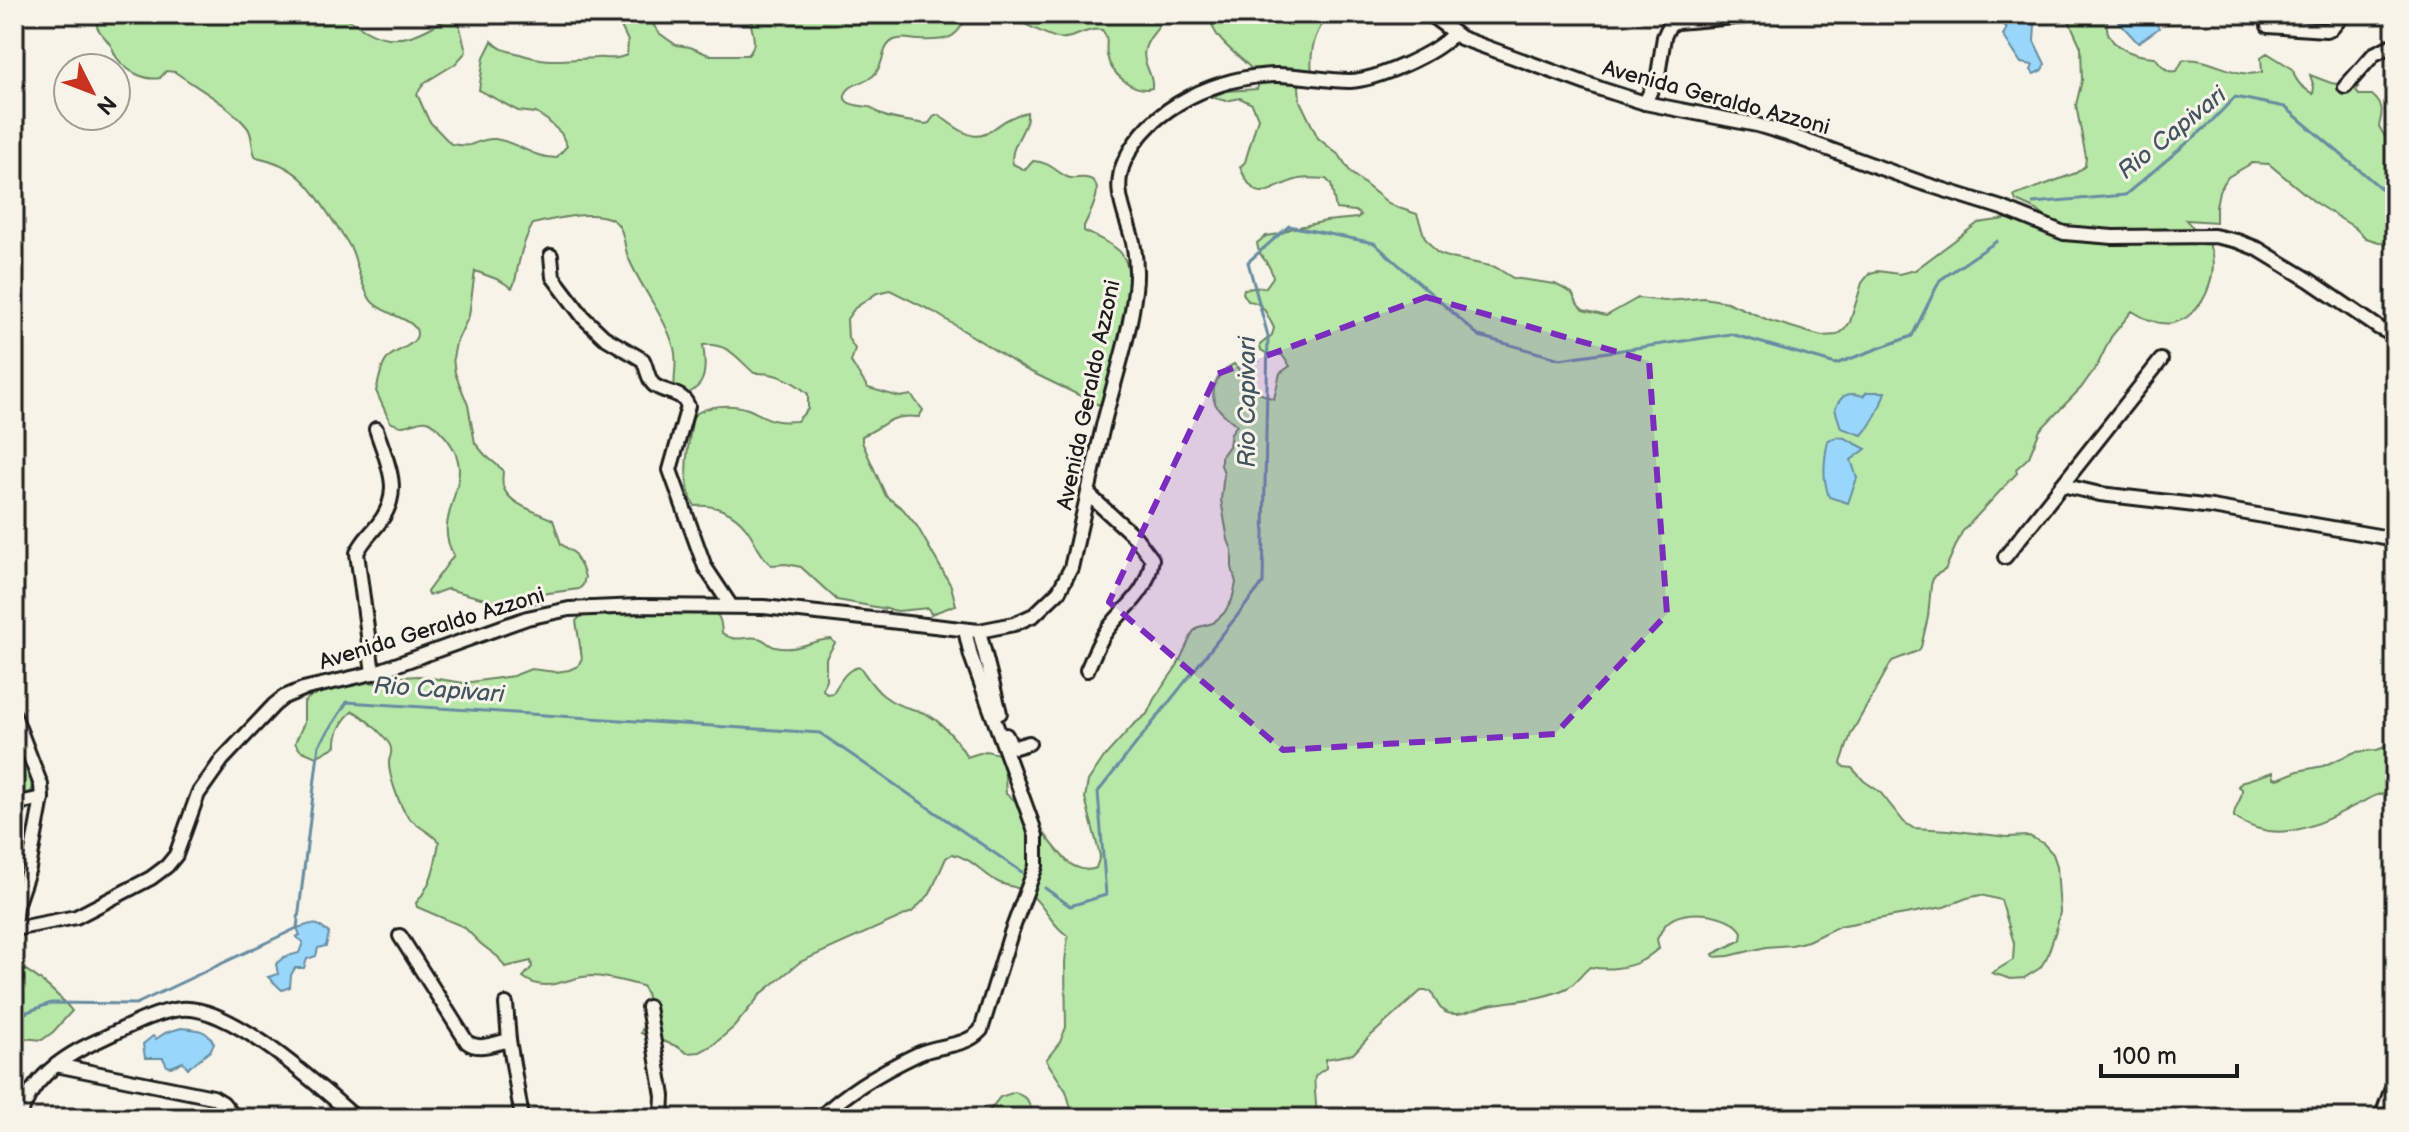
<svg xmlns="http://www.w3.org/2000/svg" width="2409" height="1132" viewBox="0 0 2409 1132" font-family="'Balsamiq Sans',sans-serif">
  <rect width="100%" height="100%" fill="#f7f3e8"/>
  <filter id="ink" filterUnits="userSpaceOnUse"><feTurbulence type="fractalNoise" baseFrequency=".0125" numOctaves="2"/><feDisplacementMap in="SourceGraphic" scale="16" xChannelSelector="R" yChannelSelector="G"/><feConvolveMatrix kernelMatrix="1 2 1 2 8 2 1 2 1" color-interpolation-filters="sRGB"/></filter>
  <g filter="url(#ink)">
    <g fill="#b8e8a7" stroke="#6a8262" stroke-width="2">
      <path d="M96 14H341C371 36 392 48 428 29 438 24 446 19 457 15L466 52 455 64 424 83 417 94 429 121 451 144C457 145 465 146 470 145 479 142 485 138 495 139 518 142 532 158 556 158L567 146 561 133 547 120 536 113 518 111 479 90 484 57 492 41C503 52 507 50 520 54 548 64 568 59 596 58 611 57 612 61 627 55L628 41 615 14H646L659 33 676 45 690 47 709 55H748C760 43 750 28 749 14H966C959 41 943 41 919 40 909 40 904 36 894 40 880 47 886 64 873 76 866 82 852 83 847 91 837 107 864 105 872 108 875 110 878 113 882 115 895 121 912 121 925 124L929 123 935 115H939C992 158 981 123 1027 112 1029 130 1008 146 1013 164L1025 170 1033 161C1049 162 1054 170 1067 177 1073 180 1079 177 1086 178 1109 181 1089 215 1084 226V231C1096 237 1112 243 1121 253 1145 285 1115 361 1105 397L1099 405 1025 369 934 312 890 290 877 293 855 308 847 319 848 338 855 349 851 362 868 388 900 397 911 395 923 410 919 417C887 414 888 425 862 436V442L886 496 903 509 917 526 951 586 956 605 931 614 928 608 898 611 837 600 801 567 786 564 771 565C756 551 757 542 746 528 734 512 714 504 695 506 679 483 689 442 693 416 707 405 731 403 748 409 758 413 767 420 778 421 784 422 791 421 797 421L808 409V394C792 379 775 372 754 373 736 357 728 343 703 345 707 371 707 391 676 397 671 379 679 366 674 348 665 316 642 290 629 259 623 247 626 229 613 220 594 209 553 219 533 224 526 236 522 248 519 262 516 272 517 280 512 288L499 280 475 271 469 316 456 343 453 358 455 373 468 405 475 443 485 455 503 470C503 476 501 483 504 489 512 506 538 512 553 520L561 544 574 553 582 568 585 577 583 585 579 589 541 594 539 596 542 602 527 605 503 604 448 589C440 590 436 595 428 595L427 592 454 555C427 512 487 479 441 432 437 428 433 422 427 421 418 419 411 426 402 426 401 426 391 423 390 422L376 391C379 381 381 364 389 357 396 350 417 345 417 334 418 318 380 315 370 299 361 285 358 268 353 253 348 241 340 231 333 221 311 187 298 165 256 157 250 147 254 135 247 127 228 104 199 89 175 72L166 71 160 78C145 81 126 71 117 58 112 51 116 54 111 46 103 33 94 31 96 14Z"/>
      <path d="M1002 14H1165C1163 27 1148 35 1145 49 1141 63 1154 74 1152 88 1134 93 1110 74 1107 55 1105 45 1110 39 1102 30 1086 27 1073 41 1057 38 1041 34 1020 20 1002 14Z"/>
      <path d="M1211 14H1330C1311 35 1309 57 1313 85L1304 81 1299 86 1300 101 1318 138 1340 156 1351 173 1387 202 1396 207 1417 214 1425 238 1437 253 1451 258 1495 267 1513 278 1555 284 1572 293 1578 305 1583 310 1606 316 1638 298 1665 301 1704 298 1727 302 1768 320 1811 333 1822 336 1837 335 1844 330 1850 322 1862 283 1870 273 1878 271 1899 274 1915 270 1978 223 2012 218 2048 224 2049 220 2037 210 2016 201 2014 196 2076 173 2085 166 2086 157 2076 105 2082 80 2081 47 2066 14H2109C2098 44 2131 56 2155 57 2160 64 2167 74 2177 71L2183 60C2211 56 2234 80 2262 72L2261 57 2267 53 2293 69C2295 82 2302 87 2313 94L2314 87 2310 75 2331 83 2358 87 2356 90 2359 95H2372C2384 105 2383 111 2379 126L2385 137 2395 140V247L2366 238 2354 227 2317 204 2269 164 2252 163 2228 177 2219 191 2216 206V222L2186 220C2194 230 2204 233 2210 247 2220 274 2203 317 2173 323 2158 326 2143 318 2132 311L2111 337 2098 364 2081 388 2040 430 2029 457 2016 469 2017 473 1962 532 1945 570 1934 576 1931 585 1928 617 1921 647 1918 651 1892 661 1851 734 1841 763 1844 767 1852 768 1864 781 1880 792 1904 822 1913 828 1949 830 2007 837 2029 836 2043 843 2053 854 2057 866 2060 912 2056 930 2047 957 2040 968 2024 978 2011 979 1992 973 2013 960 2014 943 2001 900 1981 895 1967 898 1944 907 1839 926 1808 941 1792 945 1766 947 1729 956 1714 957 1713 954 1741 940 1742 932C1730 912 1684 907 1667 923 1663 927 1660 934 1657 939L1659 949C1652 952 1649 957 1643 960 1627 969 1606 970 1590 967 1582 973 1576 984 1567 988 1544 999 1518 1000 1494 1004 1479 1006 1459 1019 1445 1012 1438 1009 1435 997 1431 991H1421L1367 1039 1353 1054 1326 1059V1068C1322 1071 1317 1073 1315 1077 1313 1079 1317 1110 1317 1118H1074L1066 1091 1046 1060 1060 1042 1066 1027 1065 962 1068 936C1051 925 1045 906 1030 894 1020 887 1010 887 1000 883 982 874 973 858 952 854L946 858 930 894 912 912 800 962 761 994 734 1027 713 1045 700 1052 687 1053 676 1046 641 1033C645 1017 653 999 642 986 626 982 607 976 591 976 566 977 546 995 523 977L532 967 531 961 505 967 498 957 481 944 464 927 417 907 416 903C432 885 435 865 439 842 430 831 414 826 406 814 399 804 388 774 389 761 390 756 392 755 391 749 391 740 362 715 353 711 343 719 335 733 336 746L316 757 300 750 295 743 304 723V702L317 691 354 680 375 683 401 677 419 676 464 683 513 676 531 669 556 672 569 670 578 666 582 658 576 621 580 617 591 613C619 610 694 597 717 615 722 619 721 627 722 633 737 644 745 635 758 638 765 639 769 646 775 647 800 652 809 640 831 639L835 643 826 658V679L823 690 827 694 833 693C840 682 846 668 860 667 867 677 874 689 884 696 898 707 909 707 924 713 941 720 959 742 967 757L986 751 999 754 1004 763 1006 794C1033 811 1045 839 1067 861 1074 868 1087 872 1096 868L1100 856 1085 798 1088 781 1104 757 1133 725 1147 714 1154 699 1177 666 1193 632 1199 627 1213 623 1224 613 1232 600 1236 583 1232 567V550L1228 540 1221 500 1224 473 1221 465V457L1229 446 1231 433 1237 425C1221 413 1207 403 1216 382 1220 373 1225 368 1234 364L1261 394 1274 399 1280 373 1290 366 1282 355 1266 353 1261 350 1260 345 1272 335 1274 328C1267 315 1264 302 1248 301L1243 293 1244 289 1266 287 1273 277C1271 262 1258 258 1257 243L1266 236 1280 234 1290 229 1326 221 1357 218 1361 215 1355 211 1336 209 1331 184 1326 179C1318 179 1307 177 1299 179 1269 186 1258 210 1240 167L1245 162 1258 118 1252 104 1240 98 1226 101 1211 97 1227 91 1257 89 1260 80C1251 62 1220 47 1213 27 1211 23 1212 18 1211 14Z"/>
      <path d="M14 724 31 773 32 801 14 800Z"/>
      <path d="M2395 743V792C2378 792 2369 799 2354 806 2313 827 2276 846 2234 817 2233 807 2243 800 2242 789L2238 786 2244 781 2273 772 2274 778 2278 779 2298 771 2323 766 2355 752 2377 750Z"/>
      <path d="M20 967C37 975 60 996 72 1011L53 1032 42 1040 14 1037V968Z"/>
      <path d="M1015 1092 1027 1099 1035 1118H983L1000 1097Z"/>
    </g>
    <g fill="#99d7fa" stroke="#678ca1" stroke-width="2">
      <path d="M1994 14H2027L2035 25 2034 41 2045 64 2042 70 2034 74 2031 70 2033 65 2021 63 2003 35 2007 28Z"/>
      <path d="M2122 14H2150L2159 28 2138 43 2118 21Z"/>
      <path d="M1867 392H1885C1880 409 1874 422 1862 435L1841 428 1835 409C1841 395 1848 391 1863 396Z"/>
      <path d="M1837 437 1845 438 1866 449 1851 460 1857 478 1848 503 1829 497C1822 477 1824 461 1828 440Z"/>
      <path d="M311 924 318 925 329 933 326 946 318 948 316 956 307 959 304 968H295L291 975 290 987 282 990 268 977 278 974 276 964 284 957 299 953 303 942 296 937 300 935 297 928Z"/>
      <path d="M181 1028C196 1029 208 1029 214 1044L210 1051 188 1068 183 1062 171 1067 167 1066 163 1058H145L143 1044 153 1036 156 1039 165 1033Z"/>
    </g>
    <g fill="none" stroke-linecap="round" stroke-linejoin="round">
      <g stroke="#678ca1" stroke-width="3">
        <path d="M2033 203 2125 195 2206 127 2235 97 2285 107 2390 196 2395 195"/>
        <path d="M1045 888 1070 906 1106 895 1098 792 1263 583 1268 336 1248 262 1289 226 1374 243 1479 336 1560 359 1731 334 1836 364 1912 336 1940 280 1997 241"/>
        <path d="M14 1017 51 1003 136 1004 297 928 319 745 347 702 820 733 1022 872"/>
      </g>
      <g stroke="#1c1c1c" stroke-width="18">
        <g id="minor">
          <path d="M1429 14 1461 38 1601 89 1645 103 1757 125 1787 134 1922 183 2005 209 2064 233 2113 237 2214 236 2237 241 2258 249 2309 280 2379 328 2395 336"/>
          <path d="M2268 26 2326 30 2332 28 2344 14"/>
          <path d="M2345 87 2374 54 2395 44"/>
          <path d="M1645 103 1658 75 1664 37 1669 26 1677 22 1747 16"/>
          <path d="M551 256 553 277 584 318 604 337 643 360C647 368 648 380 654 385 666 394 682 391 688 406L670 470 705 567 731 606"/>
          <path d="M2062 485 2100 494 2212 507 2395 539"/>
          <path d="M2005 557 2161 360"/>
          <path d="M979 631 1000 713"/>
          <path d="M1087 670C1093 657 1099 640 1108 629 1128 603 1147 595 1152 559L1136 538 1088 494"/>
          <path d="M373 673 357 553C362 541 371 534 379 523 404 491 387 463 376 429"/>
          <path d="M14 715 41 785 42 798 29 868 16 906 14 928"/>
          <path d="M1006 735 1011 745 1015 747 1029 743"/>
          <path d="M14 804 42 798"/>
          <path d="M14 929 76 917 151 878 167 866 176 855 198 794 222 760 274 705 284 697 303 689 373 673 527 618 569 609 639 606 764 607 979 631 1014 624 1034 615 1059 591 1071 568C1082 521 1092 473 1103 426 1114 381 1130 336 1135 290 1137 274 1136 257 1133 242 1126 213 1111 190 1125 160 1151 105 1220 76 1277 75 1302 75 1326 81 1350 81 1376 80 1436 54 1453 34"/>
          <path d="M400 936 467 1042C478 1051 496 1043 509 1040"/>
          <path d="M506 1004 509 1040 522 1118"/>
          <path d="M648 1007 663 1096 662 1118"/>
          <path d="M56 1065 213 1097 223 1103 235 1118"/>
          <path d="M20 1118C29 1081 62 1057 95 1042 122 1030 152 1012 181 1009 230 1004 319 1086 356 1118"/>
          <path d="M820 1118C847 1091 884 1070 918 1054 939 1044 965 1048 981 1030L1011 933 1036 866V836L1033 826 971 656 965 630"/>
          <path d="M2381 1118 2395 1080"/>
        </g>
      </g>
      <use href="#minor" stroke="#f7f3e8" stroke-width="12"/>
    </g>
  </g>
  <path fill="#7b2cbf" fill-opacity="0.2" stroke="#7b2cbf" stroke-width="6" stroke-dasharray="16 10" stroke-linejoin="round" d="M1426 297 1649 361 1667 614 1555 734 1283 750 1109 602 1217 374Z"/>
  <g text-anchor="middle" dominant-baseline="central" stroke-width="6" stroke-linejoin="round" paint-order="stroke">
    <g font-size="22" fill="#1c1c1c" stroke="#f7f3e8">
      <text transform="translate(1716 98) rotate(15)">Avenida Geraldo Azzoni</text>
      <text transform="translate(1089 395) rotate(-78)">Avenida Geraldo Azzoni</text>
      <text transform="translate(432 629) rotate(-17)">Avenida Geraldo Azzoni</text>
    </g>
    <g font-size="24" font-style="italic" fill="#42545f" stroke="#f7f3e8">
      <text transform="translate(2172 133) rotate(-39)">Rio Capivari</text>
      <text transform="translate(1247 402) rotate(-90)">Rio Capivari</text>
      <text transform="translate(439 690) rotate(4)">Rio Capivari</text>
    </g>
  </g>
  <rect width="2409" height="1132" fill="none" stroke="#f7f3e8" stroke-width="48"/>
  <rect x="24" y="24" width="2361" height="1084" fill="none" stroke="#1c1c1c" stroke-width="3" filter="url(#ink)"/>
  <g transform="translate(92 92) rotate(132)"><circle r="38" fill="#f7f3e8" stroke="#9f9d96" stroke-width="2"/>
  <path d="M0-6L14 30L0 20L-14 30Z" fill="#c8321e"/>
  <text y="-12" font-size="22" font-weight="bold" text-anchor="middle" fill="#1c1c1c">N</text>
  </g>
  <path d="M2101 1064v12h136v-12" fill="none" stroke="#1c1c1c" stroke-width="4"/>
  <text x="2113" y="1064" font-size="24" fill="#1c1c1c" stroke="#f7f3e8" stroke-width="6" paint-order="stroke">100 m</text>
</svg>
